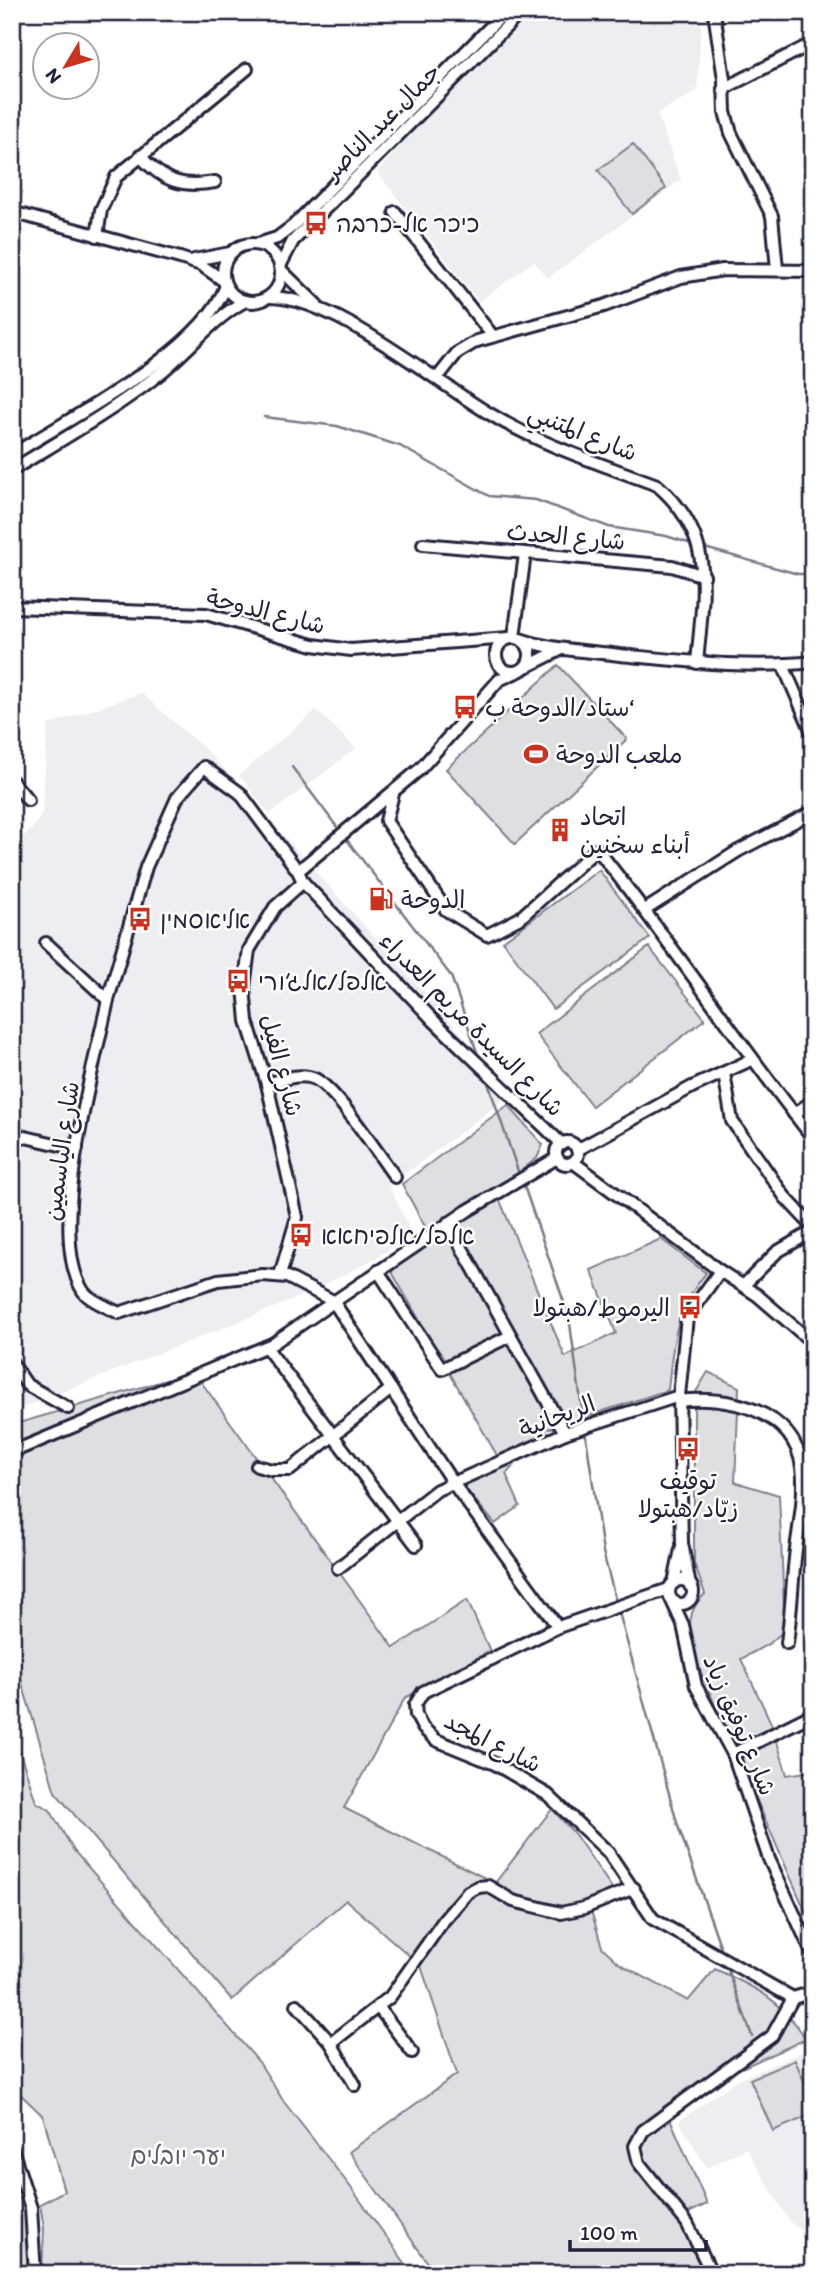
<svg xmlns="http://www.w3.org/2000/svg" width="825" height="2286" viewBox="0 0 825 2286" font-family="Itim,'Playpen Sans Arabic','Playpen Sans Hebrew',sans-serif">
  <rect width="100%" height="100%" fill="#fff"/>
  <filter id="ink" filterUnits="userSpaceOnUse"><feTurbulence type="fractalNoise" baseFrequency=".0143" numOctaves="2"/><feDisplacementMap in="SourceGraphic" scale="14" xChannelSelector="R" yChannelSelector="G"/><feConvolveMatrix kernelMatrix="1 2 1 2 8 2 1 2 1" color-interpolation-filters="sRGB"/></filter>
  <g filter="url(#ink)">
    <g fill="#eeeef1">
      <path d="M530 12H702L697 91 657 114 681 180 548 278 534 261 479 302 377 172 440 102 465 63Z"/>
      <path d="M141 693 209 753 514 1092 389 1186 413 1236 352 1271 288 1302 12 1412V844L31 830 42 815 48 725Z"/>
      <path d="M316 710 356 748 270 814 239 775Z"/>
      <path d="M813 2048V2247L805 2234 790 2222 746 2148 707 2168 679 2121 737 2080Z"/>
    </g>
    <g fill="#dfdfe2" stroke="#80808e" stroke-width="2">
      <path d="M633 144 666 188 632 214 598 170Z"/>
      <path d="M558 665 627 739 515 844 446 769Z"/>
      <path d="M599 870 650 938 553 1009 503 941Z"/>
      <path d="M649 947 705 1019 592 1106 536 1034Z"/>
      <path d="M508 1105 543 1145 537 1158 496 1191 565 1357 616 1333 591 1270 661 1239 706 1273C674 1311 673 1343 668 1390L547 1429 506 1474 520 1506 495 1524 460 1482 499 1459 385 1260 429 1234 402 1184Z"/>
      <path d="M194 1372 394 1648 467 1600 490 1651 405 1698 344 1808 495 1883 552 1809 574 1833 614 1891 589 1904 602 1947 620 1964 688 2001 715 1969C757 1988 781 1999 806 2039L726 2075 668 2114 707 2204 678 2218 704 2274H436L349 2152 457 2074 421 1966 346 1900 232 2000 55 1792 12 1650V1425Z"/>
      <path d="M708 1372 739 1387 735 1482 779 1495 785 1630 770 1643 741 1659 772 1725 787 1775 813 1771V1920L807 1915 694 1657C690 1632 684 1613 705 1594L694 1563V1395Z"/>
      <path d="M12 1728 36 1802 50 1810 74 1851 259 2062 284 2102 349 2185 413 2274H42L44 2228 40 2204 64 2191 43 2116 12 2086Z"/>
      <path d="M795 2060 813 2102V2114L773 2131 750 2079Z"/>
      <path d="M12 2187 19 2188 25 2206 31 2274H12Z"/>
    </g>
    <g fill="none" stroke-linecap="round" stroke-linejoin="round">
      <g stroke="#7a7a88" stroke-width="2.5">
        <path d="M264 417 337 426 400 446 489 496 536 500 609 527 666 536 695 545"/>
        <path d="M701 547 798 574H813"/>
        <path d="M292 767 340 831"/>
        <path d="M344 836 451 976 479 1058"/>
        <path d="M486 1077 520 1177"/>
        <path d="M523 1183 569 1317 584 1423"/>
        <path d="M585 1430 603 1552 616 1602"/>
        <path d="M618 1609 678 1826 723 1954"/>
        <path d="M727 1967 752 2036"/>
      </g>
      <g stroke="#22223b" stroke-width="16">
        <g id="minor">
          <path d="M714 12 724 79 725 112 731 133 772 216 777 269"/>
          <path d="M723 89 813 43"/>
          <path d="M140 156C163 181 181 188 215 182"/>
          <path d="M12 212 180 258 201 265 224 281"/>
          <path d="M395 212 492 335"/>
          <path d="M97 236 101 210 116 177 247 69"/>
          <circle cx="252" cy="273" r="29"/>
          <path d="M258 244 277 238 293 226 505 12"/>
          <path d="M194 260 230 253"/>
          <path d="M280 266 293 241 521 12"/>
          <path d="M281 270 316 304"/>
          <path d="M270 297C334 297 434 381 490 414 541 445 601 464 657 485 717 536 703 592 697 663"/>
          <path d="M438 377 457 353 477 341 604 306 681 277 723 270 813 271"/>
          <path d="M12 455C72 416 200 353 226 286"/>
          <path d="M12 470C61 440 113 411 158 375 187 352 212 319 245 301"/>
          <path d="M423 544 672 566 704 576"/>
          <path d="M12 607 206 614 313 645 351 650 509 638"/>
          <path d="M514 637 525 554"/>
          <circle cx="513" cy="655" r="17"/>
          <path d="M520 639C552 650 586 651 620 655 684 661 749 669 813 662"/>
          <path d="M783 665 813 734"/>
          <path d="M528 666 560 650"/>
          <path d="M12 781 28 800"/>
          <path d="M393 794 386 821 446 910 487 935 520 918 597 849C672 943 738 1043 813 1138"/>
          <path d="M298 871 420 769 499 680 519 671"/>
          <path d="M645 910 738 851 813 812"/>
          <path d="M46 943 108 1000 146 867 177 798 204 767 240 793 298 871 303 882 435 1022 562 1144"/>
          <path d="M108 1000C94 1067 46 1233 83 1291 89 1300 109 1308 119 1313L218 1280 263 1275 287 1277 333 1301 453 1483 558 1627"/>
          <path d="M724 1073 732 1121 785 1197 813 1227"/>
          <path d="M267 1084C281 1080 300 1072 315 1079 337 1090 379 1155 395 1177"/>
          <path d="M794 1114 813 1101"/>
          <path d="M12 1139 21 1136 77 1149"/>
          <circle cx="567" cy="1153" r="11"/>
          <path d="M577 1150 692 1087 751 1060"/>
          <path d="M573 1162 720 1271 757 1295 813 1343"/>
          <path d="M448 1223 565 1433"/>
          <path d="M378 1271 442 1369 510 1336"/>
          <path d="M280 1275 297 1217 267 1084 247 1021 244 987 249 950 275 907 303 882"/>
          <path d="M743 1286 777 1252 813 1231"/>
          <path d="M266 1347 416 1545"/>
          <path d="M12 1363 27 1385 68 1408"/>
          <path d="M679 1401C727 1395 794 1410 802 1467 806 1496 798 1529 795 1558 792 1586 791 1615 787 1643"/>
          <path d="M12 1452 272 1344 467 1211 557 1158"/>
          <path d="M257 1466 272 1470H290L391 1389"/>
          <path d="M338 1568 437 1490 565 1433 679 1396"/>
          <circle cx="681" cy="1592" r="12"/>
          <path d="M674 1583 681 1549"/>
          <path d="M690 1586 682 1543 679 1396 687 1317 720 1271"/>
          <path d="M669 1589 558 1627 423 1692 415 1705 416 1715 423 1728 436 1740 495 1764 548 1795 608 1852 653 1919 793 1998 813 1992"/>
          <path d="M672 1601 683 1625 696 1686 733 1754 769 1859 813 1955"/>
          <path d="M733 1754 813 1714"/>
          <path d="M297 2005 331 2043 355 2085"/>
          <path d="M379 2008 412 2052"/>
          <path d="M331 2043 390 1997 444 1920 468 1892 478 1887 488 1886 513 1901 561 1913 584 1908 634 1888"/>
          <path d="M12 2149 31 2208 35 2274"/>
          <path d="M712 2274 687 2223 639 2163 635 2146 643 2131 772 2036 793 1998"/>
        </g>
      </g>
      <use href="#minor" stroke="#fff" stroke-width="10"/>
    </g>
  </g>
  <defs>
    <g id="bus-bare" transform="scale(1.89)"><path d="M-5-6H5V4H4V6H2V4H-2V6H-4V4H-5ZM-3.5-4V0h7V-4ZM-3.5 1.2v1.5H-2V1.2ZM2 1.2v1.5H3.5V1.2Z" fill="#c8321e" stroke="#fff" stroke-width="2.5" paint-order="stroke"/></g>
    <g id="stadium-bare" transform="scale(1.89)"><path d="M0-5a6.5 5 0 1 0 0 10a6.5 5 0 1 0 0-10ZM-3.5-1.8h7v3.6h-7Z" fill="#c8321e" stroke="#fff" stroke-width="2.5" paint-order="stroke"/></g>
    <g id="building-bare" transform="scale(1.89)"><path d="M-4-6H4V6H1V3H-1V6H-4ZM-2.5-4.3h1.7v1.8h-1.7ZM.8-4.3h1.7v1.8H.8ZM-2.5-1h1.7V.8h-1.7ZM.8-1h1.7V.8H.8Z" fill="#c8321e" stroke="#fff" stroke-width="2.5" paint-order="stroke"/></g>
    <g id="fuel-bare" transform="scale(1.89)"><path d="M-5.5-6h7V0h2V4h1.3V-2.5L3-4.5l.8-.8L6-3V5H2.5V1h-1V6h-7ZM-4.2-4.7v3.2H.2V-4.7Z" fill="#c8321e" stroke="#fff" stroke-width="2.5" paint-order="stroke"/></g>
  </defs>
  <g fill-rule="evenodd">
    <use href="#bus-bare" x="316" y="223"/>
    <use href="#bus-bare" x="465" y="707"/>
    <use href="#stadium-bare" x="536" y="754"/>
    <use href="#building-bare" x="560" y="830"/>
    <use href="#fuel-bare" x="381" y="899"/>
    <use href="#bus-bare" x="140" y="919"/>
    <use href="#bus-bare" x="238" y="981"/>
    <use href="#bus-bare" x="301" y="1235"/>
    <use href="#bus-bare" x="690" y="1307"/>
    <use href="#bus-bare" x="688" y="1449"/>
  </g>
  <g text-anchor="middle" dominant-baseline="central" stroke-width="5" stroke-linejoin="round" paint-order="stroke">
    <g font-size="24" fill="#22223b" stroke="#fff">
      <text transform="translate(382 121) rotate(-45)">جمال عبد الناصر</text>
      <text transform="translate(583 432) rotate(22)">شارع المتنبي</text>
      <text transform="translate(566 536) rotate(5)">شارع الحدث</text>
      <text transform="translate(266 611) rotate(14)">شارع الدوحة</text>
      <text transform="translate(472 1024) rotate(45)">شارع السيدة مريم العدراء</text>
      <text transform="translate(282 1065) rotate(75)">شارع الفيل</text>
      <text transform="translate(61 1151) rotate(-82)">شارع الياسمين</text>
      <text transform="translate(557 1416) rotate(-21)">الريحانية</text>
      <text transform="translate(740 1725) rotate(67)">شارع توفيق زياد</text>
      <text transform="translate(493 1742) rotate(27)">شارع المجد</text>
    </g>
    <g font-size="24" fill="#22223b" stroke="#fff" text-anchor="start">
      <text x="336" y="223">כיכר אל-כרבה</text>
      <text x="485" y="707">ستاد/الدوحة ب‘</text>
      <text x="556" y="754">ملعب الدوحة</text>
      <text x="580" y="816">اتحاد<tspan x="580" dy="28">أبناء سخنين</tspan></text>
      <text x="401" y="899">الدوحة</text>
      <text x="160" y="919">אליאסמין</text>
      <text x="258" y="981">אלפל/אלג׳ורי</text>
      <text x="321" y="1235">אלפל/אלפיחאא</text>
      <text x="670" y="1307" text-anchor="end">اليرموط/هبتولا</text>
      <text x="688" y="1480" text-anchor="middle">توقيف<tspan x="688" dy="28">زيّاد/هبتولا</tspan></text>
    </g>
    <g font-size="24" fill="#5b5b6d" stroke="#fff">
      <text x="178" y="2155">יער יובלים</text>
    </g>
  </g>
  <rect width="825" height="2286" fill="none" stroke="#fff" stroke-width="42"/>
  <rect x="21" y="21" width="783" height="2244" fill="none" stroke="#22223b" stroke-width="2.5" filter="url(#ink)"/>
  <g transform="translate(66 66) rotate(232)"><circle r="33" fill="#ffffff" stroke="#a7a7b1" stroke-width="2"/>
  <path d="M0-5L12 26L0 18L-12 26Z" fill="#c8321e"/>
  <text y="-10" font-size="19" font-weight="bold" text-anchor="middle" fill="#22223b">N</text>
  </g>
  <path d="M570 2240v10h136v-10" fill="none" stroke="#22223b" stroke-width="3.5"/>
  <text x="580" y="2240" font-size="21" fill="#22223b" stroke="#ffffff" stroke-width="5" paint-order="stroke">100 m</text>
</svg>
